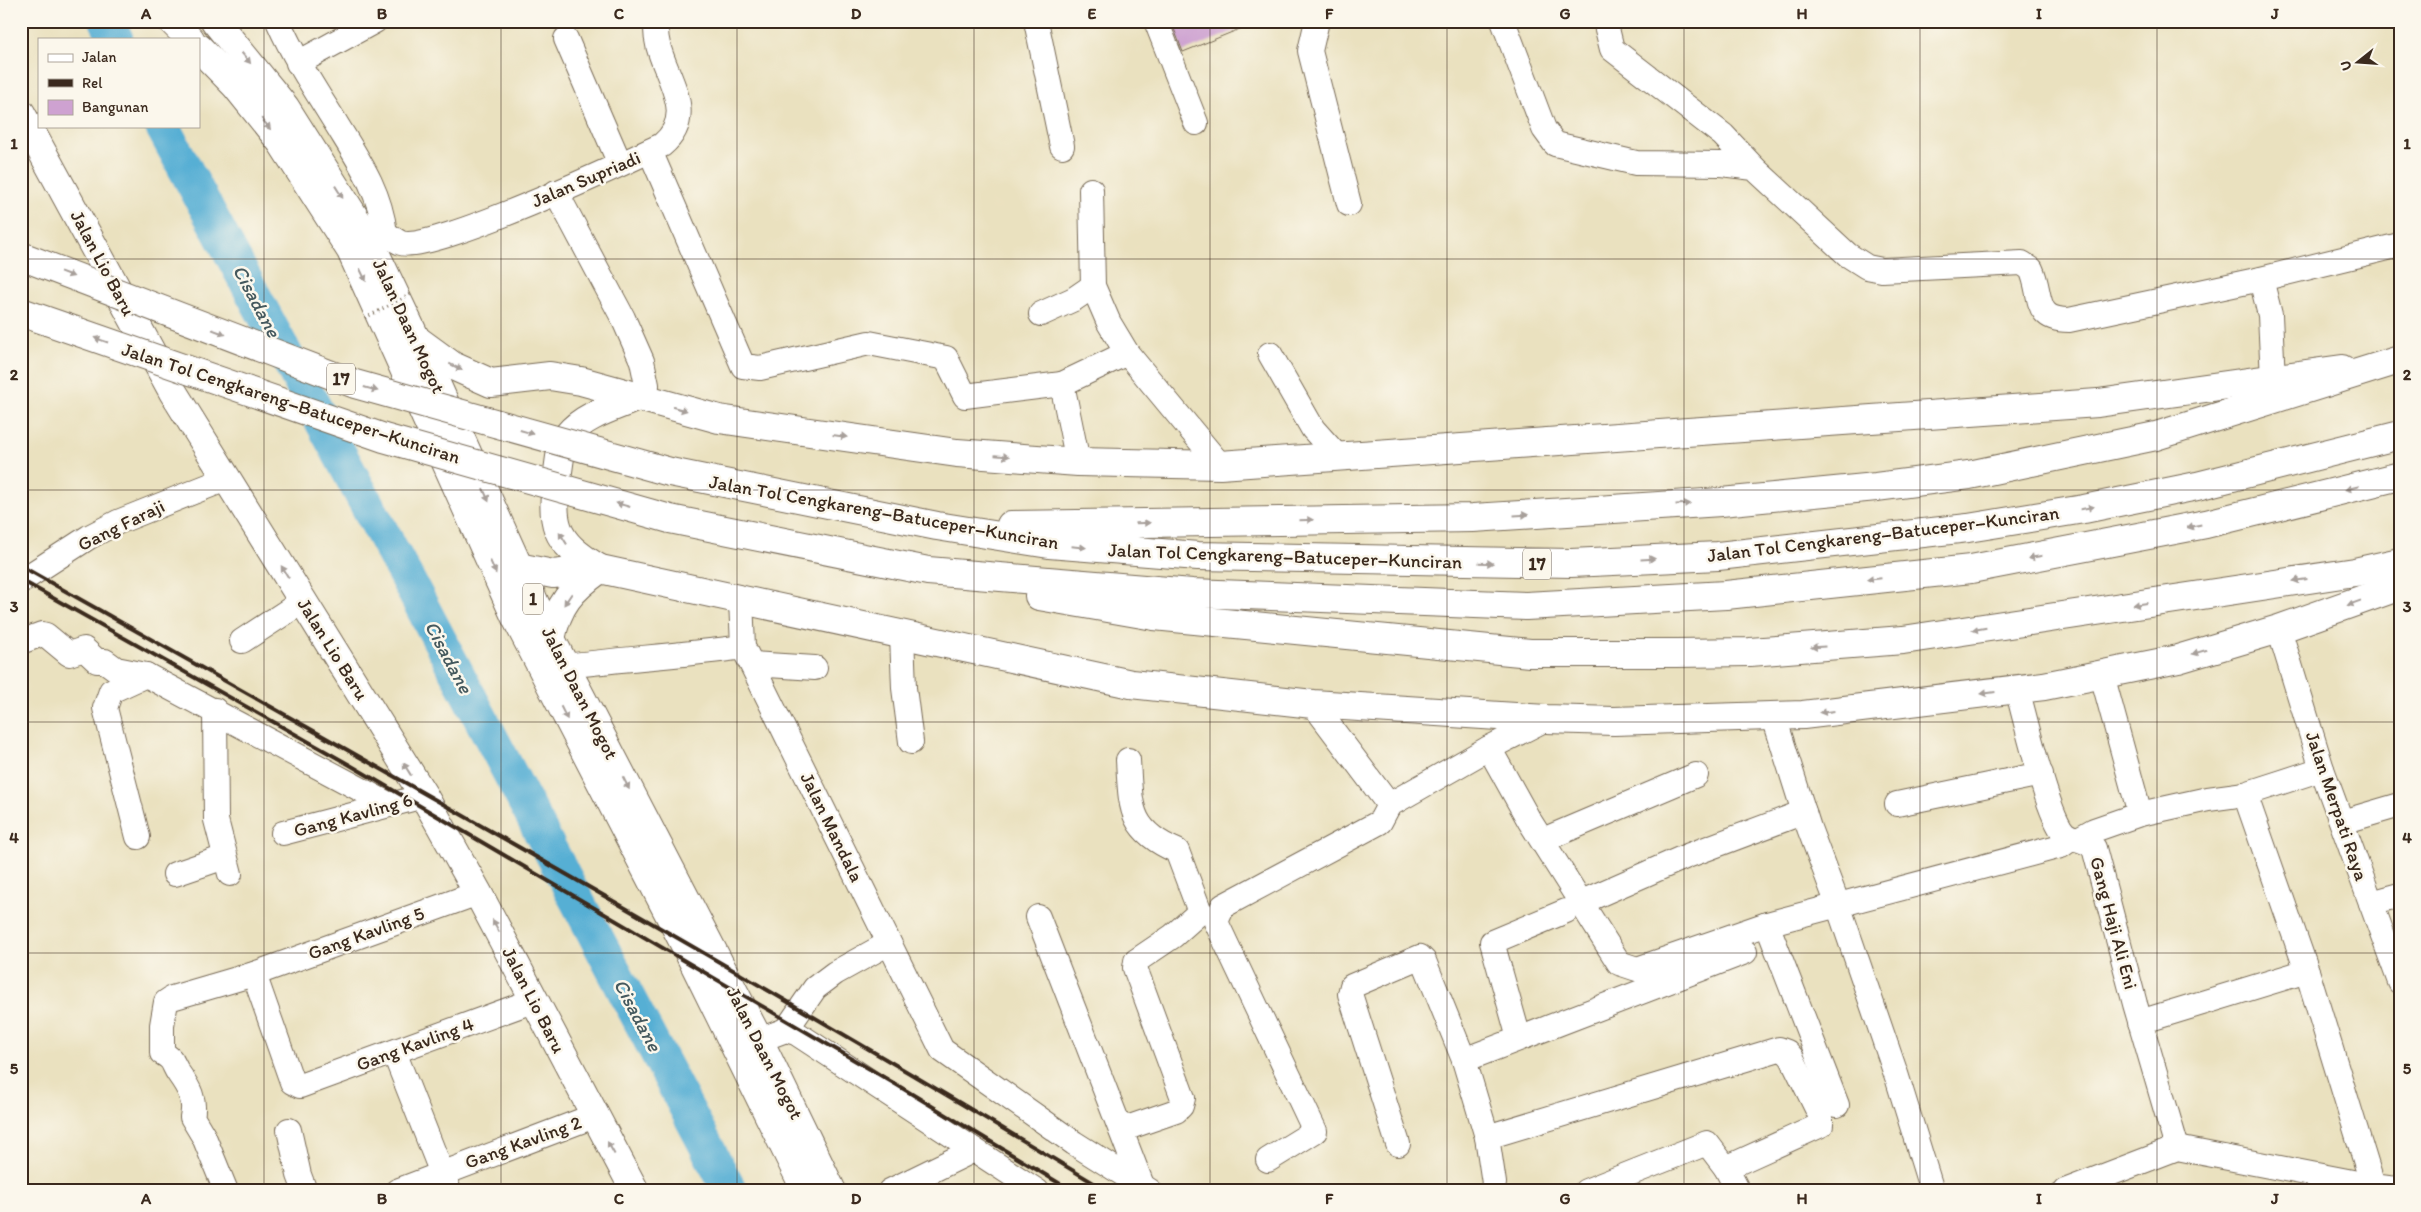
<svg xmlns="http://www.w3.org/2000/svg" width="2421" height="1212" viewBox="0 0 2421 1212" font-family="Itim,sans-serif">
  <rect width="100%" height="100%" fill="#fbf7ec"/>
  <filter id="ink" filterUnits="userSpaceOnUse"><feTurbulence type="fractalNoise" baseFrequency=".02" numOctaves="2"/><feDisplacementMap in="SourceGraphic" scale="10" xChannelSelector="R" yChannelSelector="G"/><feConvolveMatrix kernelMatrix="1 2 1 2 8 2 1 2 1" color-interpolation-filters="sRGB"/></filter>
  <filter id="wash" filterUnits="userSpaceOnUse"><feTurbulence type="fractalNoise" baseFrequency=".0096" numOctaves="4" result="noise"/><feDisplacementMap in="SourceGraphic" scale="20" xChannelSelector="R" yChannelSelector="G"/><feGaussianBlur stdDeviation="1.12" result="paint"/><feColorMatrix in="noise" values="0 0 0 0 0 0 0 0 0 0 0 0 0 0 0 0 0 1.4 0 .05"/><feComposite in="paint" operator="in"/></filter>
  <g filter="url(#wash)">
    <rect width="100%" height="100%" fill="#eae1bf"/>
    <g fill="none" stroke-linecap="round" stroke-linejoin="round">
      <g stroke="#57afd4" stroke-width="35">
        <path d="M107 21 116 39"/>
        <path d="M162 126 411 586 730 1191"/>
      </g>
    </g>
    <g id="blocks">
      <path fill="#cea2d1" d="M1171 21H1257V22L1183 52Z"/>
    </g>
  </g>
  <g filter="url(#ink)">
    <use href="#blocks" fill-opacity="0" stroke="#786a56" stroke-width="1"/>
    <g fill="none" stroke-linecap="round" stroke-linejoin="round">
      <g stroke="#786a56" stroke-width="26">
        <g id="minor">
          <path d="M278 21C294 58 316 91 337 125 359 161 380 191 385 233L372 239"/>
          <path d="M1036 21 1062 146"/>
          <path d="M1156 21 1196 123"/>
          <path d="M1317 21 1310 51 1349 204"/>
          <path d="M1503 21 1544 129 1555 144 1636 163 1721 164 1754 168 1848 255 1867 267 1882 270 2022 263 2031 269C2043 295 2032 320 2069 320L2261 279 2400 245"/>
          <path d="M1605 21 1612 49 1723 135 1754 168"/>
          <path d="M566 39 620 164"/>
          <path d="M298 63 375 21"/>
          <path d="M650 151 743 366 760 368 869 343 946 358 965 396 1062 384 1078 462"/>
          <path d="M1091 190 1093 286 1109 323 1127 353"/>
          <path d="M556 192 623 318 642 361 647 385 646 400"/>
          <path d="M385 233C390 236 396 241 401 243 432 253 624 163 662 145 706 108 648 62 657 21"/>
          <path d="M2261 279 2270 315 2273 380"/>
          <path d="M1041 314 1074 299 1093 286"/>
          <path d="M1270 354 1313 429 1339 458"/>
          <path d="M1062 384 1127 353 1220 465"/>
          <path d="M21 581 89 537 118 522 226 479"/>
          <path d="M741 599 743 647 942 1050 1074 1143 1150 1191"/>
          <path d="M2279 629 2322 769 2400 982"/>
          <path d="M902 635 904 688 911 742"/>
          <path d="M21 637 26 640 42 634 46 635 69 654 84 649 97 661H105L116 669 146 675 390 805"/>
          <path d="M242 641 303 601"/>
          <path d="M752 664 815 668"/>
          <path d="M565 666C624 659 684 655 743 647"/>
          <path d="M2102 675 2140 814"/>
          <path d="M2017 689C2025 717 2047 815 2064 833 2073 841 2085 838 2094 848L2135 1004 2177 1148"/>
          <path d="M215 710 216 820 230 874"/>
          <path d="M1774 717 1809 828 1838 905 1897 1077 1932 1191"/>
          <path d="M1489 748 1529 820 1619 963 1637 969 1767 924 2061 846 2072 838"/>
          <path d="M2245 794 2307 971 2373 1186"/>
          <path d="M1897 804 2041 774"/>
          <path d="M1389 805 1489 748 1546 719"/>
          <path d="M2342 822 2400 805"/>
          <path d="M283 833 424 796"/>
          <path d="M138 837 105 708 111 691 146 675"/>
          <path d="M2080 838 2094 830 2140 814 2208 799 2245 794 2322 769"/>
          <path d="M1543 840 1696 775"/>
          <path d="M175 874 225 857"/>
          <path d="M1582 902 1687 856 1804 812"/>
          <path d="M2371 903 2400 895"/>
          <path d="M1038 917 1142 1185 1138 1189"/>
          <path d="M1767 924 1837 1105"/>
          <path d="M254 974 292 1082 300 1086 535 1000"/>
          <path d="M2140 1022 2307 971"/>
          <path d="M786 1030 815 988 835 973 889 943"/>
          <path d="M1519 1038 1492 942 1566 911"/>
          <path d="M759 1040 786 1030 796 1033 1037 1191"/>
          <path d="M394 1052 449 1191"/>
          <path d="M289 1130 299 1175 305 1191"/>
          <path d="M1121 1130 1176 1111 1181 1106 1183 1098 1135 968 1136 961 1173 936 1200 912 1177 851C1128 830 1131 807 1128 760"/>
          <path d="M1487 1137 1779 1049 1787 1052 1792 1058 1821 1117V1125L1726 1168 1707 1143 1586 1191"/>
          <path d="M1398 1144 1350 994 1352 986 1420 957 1424 961 1464 1060"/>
          <path d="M1268 1160 1315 1131 1216 922 1223 906 1380 822 1389 805 1313 704"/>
          <path d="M1726 1168 1738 1191"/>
          <path d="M226 1191 204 1137 192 1117C196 1100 189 1088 179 1074 172 1064 175 1060 162 1053V1025L166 1002 172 998 254 974 478 893"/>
          <path d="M397 1191 594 1116"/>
          <path d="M890 1191 974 1150"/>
          <path d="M1492 1191 1494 1183 1487 1137 1464 1060 1745 952"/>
          <path d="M2065 1191 2177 1148 2373 1186 2395 1189 2400 1187"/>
        </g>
      </g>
      <g stroke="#786a56" stroke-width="30">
        <g id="major">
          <path d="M21 113 173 392 424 796 478 893 635 1191"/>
          <path d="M416 339 453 366 491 383 550 376 581 381 719 419 957 453 1078 462 1220 465 2098 403 2342 369"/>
          <path d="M518 567 553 574 600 569 1131 684 1313 704 1546 719 1614 721 1803 715 2044 686 2178 659 2279 629 2400 586"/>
          <path d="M600 569C552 541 550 523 558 471 560 460 560 445 568 435 584 415 615 407 638 397"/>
        </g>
      </g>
      <g stroke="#786a56" stroke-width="30">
        <g id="highway">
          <path d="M172 21 190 39"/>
          <path d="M215 21 285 107 369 240 416 339 551 639 759 1040 832 1191"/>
          <path d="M199 48 236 86 281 142 351 251 515 616 686 947 806 1191"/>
          <path d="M670 472 937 526 1049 544 1198 556 1571 563 1718 556 1968 528 2084 509 2197 486 2400 435"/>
          <path d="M670 519 928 571 1192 593 1526 606 1726 595 1971 569 2206 524 2400 476"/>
          <path d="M1011 525 1473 518 1721 502 1876 487 1969 475 2156 436 2399 360"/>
          <path d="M1039 596 1154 616 1530 653H1677L1750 652 1903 640 2355 572 2400 562"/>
          <path d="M551 639C558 604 571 590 600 569"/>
        </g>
      </g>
      <use href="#minor" stroke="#fff" stroke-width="24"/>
      <use href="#major" stroke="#fff" stroke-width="28"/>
      <use href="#highway" stroke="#fff" stroke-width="28"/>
      <g stroke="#3b2a1e" stroke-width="4">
        <path d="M21 566C385 771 750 975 1107 1191"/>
        <path d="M21 580 350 765 897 1085 1072 1191"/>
      </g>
      <g stroke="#786a56" stroke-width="30" stroke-linecap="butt">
        <g id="highway-bridge">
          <path d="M21 256 355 384 670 472"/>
          <path d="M21 312 384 438 670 519"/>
        </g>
      </g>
      <path stroke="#786a56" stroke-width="3" stroke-dasharray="1 4" stroke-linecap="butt" d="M365 318 411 294"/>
      <use href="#highway-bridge" stroke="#fff" stroke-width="28"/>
    </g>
    <defs><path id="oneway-solid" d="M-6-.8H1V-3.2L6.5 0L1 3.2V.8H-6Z" transform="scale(1.25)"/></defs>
    <g fill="#a79f9a">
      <use href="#oneway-solid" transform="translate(246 58) rotate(50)"/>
      <use href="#oneway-solid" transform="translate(266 124) rotate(51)"/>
      <use href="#oneway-solid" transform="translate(339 192) rotate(58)"/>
      <use href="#oneway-solid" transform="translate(67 274) rotate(21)"/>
      <use href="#oneway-solid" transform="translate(363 275) rotate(64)"/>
      <use href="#oneway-solid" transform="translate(219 332) rotate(21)"/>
      <use href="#oneway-solid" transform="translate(101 340) rotate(-161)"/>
      <use href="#oneway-solid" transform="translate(456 367) rotate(26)"/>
      <use href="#oneway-solid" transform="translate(371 389) rotate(16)"/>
      <use href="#oneway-solid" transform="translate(680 409) rotate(15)"/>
      <use href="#oneway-solid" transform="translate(527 432) rotate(16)"/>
      <use href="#oneway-solid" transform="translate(840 436) rotate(8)"/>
      <use href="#oneway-solid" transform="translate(1002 456) rotate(5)"/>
      <use href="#oneway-solid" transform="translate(2352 488) rotate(166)"/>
      <use href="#oneway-solid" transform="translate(486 495) rotate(66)"/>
      <use href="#oneway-solid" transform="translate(1683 504) rotate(-4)"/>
      <use href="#oneway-solid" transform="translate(623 505) rotate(-164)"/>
      <use href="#oneway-solid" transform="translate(2087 508) rotate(-11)"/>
      <use href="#oneway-solid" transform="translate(1521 515) rotate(-4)"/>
      <use href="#oneway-solid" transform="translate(1306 520) rotate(-1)"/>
      <use href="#oneway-solid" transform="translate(1143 523) rotate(-1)"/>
      <use href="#oneway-solid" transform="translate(2194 526) rotate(168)"/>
      <use href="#oneway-solid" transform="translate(563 538) rotate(-122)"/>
      <use href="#oneway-solid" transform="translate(1079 547) rotate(6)"/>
      <use href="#oneway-solid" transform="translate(2035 557) rotate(170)"/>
      <use href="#oneway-solid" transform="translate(1648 559) rotate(-3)"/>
      <use href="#oneway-solid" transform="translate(1486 563) rotate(1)"/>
      <use href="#oneway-solid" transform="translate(493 567) rotate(66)"/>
      <use href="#oneway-solid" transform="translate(285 572) rotate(-122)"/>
      <use href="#oneway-solid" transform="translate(1874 579) rotate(174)"/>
      <use href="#oneway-solid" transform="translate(2300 580) rotate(172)"/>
      <use href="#oneway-solid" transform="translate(568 599) rotate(124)"/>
      <use href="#oneway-solid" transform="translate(2354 603) rotate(160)"/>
      <use href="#oneway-solid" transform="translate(2140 604) rotate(172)"/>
      <use href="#oneway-solid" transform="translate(1979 629) rotate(171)"/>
      <use href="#oneway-solid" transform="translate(1818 647) rotate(176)"/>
      <use href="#oneway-solid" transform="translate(2199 652) rotate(164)"/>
      <use href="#oneway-solid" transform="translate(1988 693) rotate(173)"/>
      <use href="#oneway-solid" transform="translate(1827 712) rotate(173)"/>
      <use href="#oneway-solid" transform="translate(564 713) rotate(63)"/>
      <use href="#oneway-solid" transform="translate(407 769) rotate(-122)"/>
      <use href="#oneway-solid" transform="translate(626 783) rotate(63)"/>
      <use href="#oneway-solid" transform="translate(496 926) rotate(-118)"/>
      <use href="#oneway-solid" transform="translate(611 1148) rotate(-119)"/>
    </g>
  </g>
  <path fill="none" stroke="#3b2a1e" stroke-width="1" stroke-opacity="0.55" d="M264 21V1191M501 21V1191M737 21V1191M974 21V1191M1210 21V1191M1447 21V1191M1684 21V1191M1920 21V1191M2157 21V1191M21 259H2400M21 490H2400M21 722H2400M21 953H2400"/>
  <g text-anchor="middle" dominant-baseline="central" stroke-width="5" stroke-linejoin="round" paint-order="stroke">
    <g fill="#fbf7ec" stroke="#75685c" stroke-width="1">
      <rect x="327" y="363.5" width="28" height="31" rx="4"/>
      <rect x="1523" y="548.5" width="28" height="31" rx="4"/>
      <rect x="523" y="583.5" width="20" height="31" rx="4"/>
    </g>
    <g font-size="18" font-weight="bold" fill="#3b2a1e">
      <text x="341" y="379">17</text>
      <text x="1537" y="564">17</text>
      <text x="533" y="599">1</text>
    </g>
    <g font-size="19" fill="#3b2a1e" stroke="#fbf7ec">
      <text transform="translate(586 179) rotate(-23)">Jalan Supriadi</text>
      <text transform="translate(103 263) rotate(62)">Jalan Lio Baru</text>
      <text transform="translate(409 326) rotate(65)">Jalan Daan Mogot</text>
      <text transform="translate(291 403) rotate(18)">Jalan Tol Cengkareng–Batuceper–Kunciran</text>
      <text transform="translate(884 512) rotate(10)">Jalan Tol Cengkareng–Batuceper–Kunciran</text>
      <text transform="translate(121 525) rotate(-26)">Gang Faraji</text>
      <text transform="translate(1883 534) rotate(-7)">Jalan Tol Cengkareng–Batuceper–Kunciran</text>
      <text transform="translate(1285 556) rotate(2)">Jalan Tol Cengkareng–Batuceper–Kunciran</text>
      <text transform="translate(333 649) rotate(58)">Jalan Lio Baru</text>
      <text transform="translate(580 693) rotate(63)">Jalan Daan Mogot</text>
      <text transform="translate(2337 806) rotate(71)">Jalan Merpati Raya</text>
      <text transform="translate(353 815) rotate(-15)">Gang Kavling 6</text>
      <text transform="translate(832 827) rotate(64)">Jalan Mandala</text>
      <text transform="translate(2114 923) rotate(75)">Gang Haji Ali Eni</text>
      <text transform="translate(366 933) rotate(-20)">Gang Kavling 5</text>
      <text transform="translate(534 1000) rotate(63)">Jalan Lio Baru</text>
      <text transform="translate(415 1044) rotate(-20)">Gang Kavling 4</text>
      <text transform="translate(765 1053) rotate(63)">Jalan Daan Mogot</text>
      <text transform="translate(523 1142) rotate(-20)">Gang Kavling 2</text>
    </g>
    <g font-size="20" font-style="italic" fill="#45595e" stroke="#fbf7ec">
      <text transform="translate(257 301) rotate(62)">Cisadane</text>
      <text transform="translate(449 657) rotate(62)">Cisadane</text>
      <text transform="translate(638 1015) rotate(62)">Cisadane</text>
    </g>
  </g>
  <rect width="2421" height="1212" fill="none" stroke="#fbf7ec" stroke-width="55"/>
  <rect x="38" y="38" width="162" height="90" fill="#fbf7ec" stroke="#aea59a"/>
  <rect x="48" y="54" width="25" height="8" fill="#ffffff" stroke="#aea59a"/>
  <text x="82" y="62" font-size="15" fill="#3b2a1e">Jalan</text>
  <rect x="48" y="79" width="25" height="8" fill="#3b2a1e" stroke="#aea59a"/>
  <text x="82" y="88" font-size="15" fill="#3b2a1e">Rel</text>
  <rect x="48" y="100" width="25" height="15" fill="#cea2d1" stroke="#aea59a"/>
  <text x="82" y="112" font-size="15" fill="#3b2a1e">Bangunan</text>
  <g transform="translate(2358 62) rotate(253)" stroke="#fbf7ec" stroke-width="4" paint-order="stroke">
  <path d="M0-4L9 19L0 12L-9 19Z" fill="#3b2a1e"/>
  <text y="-8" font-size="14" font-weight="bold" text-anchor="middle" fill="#3b2a1e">U</text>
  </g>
  <rect x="28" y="28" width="2366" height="1156" fill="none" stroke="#3b2a1e" stroke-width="2"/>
  <g font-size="16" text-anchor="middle" font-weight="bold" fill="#3b2a1e">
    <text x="146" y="19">A</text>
    <text x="382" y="19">B</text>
    <text x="619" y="19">C</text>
    <text x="856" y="19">D</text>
    <text x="1092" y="19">E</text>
    <text x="1329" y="19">F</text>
    <text x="1565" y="19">G</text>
    <text x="1802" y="19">H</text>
    <text x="2039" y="19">I</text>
    <text x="2275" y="19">J</text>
    <text x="14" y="149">1</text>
    <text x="2407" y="149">1</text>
    <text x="14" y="380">2</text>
    <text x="2407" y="380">2</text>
    <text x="14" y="612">3</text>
    <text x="2407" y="612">3</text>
    <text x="14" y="843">4</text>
    <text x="2407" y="843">4</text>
    <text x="14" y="1074">5</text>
    <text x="2407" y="1074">5</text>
    <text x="146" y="1204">A</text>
    <text x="382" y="1204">B</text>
    <text x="619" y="1204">C</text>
    <text x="856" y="1204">D</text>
    <text x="1092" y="1204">E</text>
    <text x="1329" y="1204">F</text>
    <text x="1565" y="1204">G</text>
    <text x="1802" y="1204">H</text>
    <text x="2039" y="1204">I</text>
    <text x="2275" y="1204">J</text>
  </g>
</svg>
